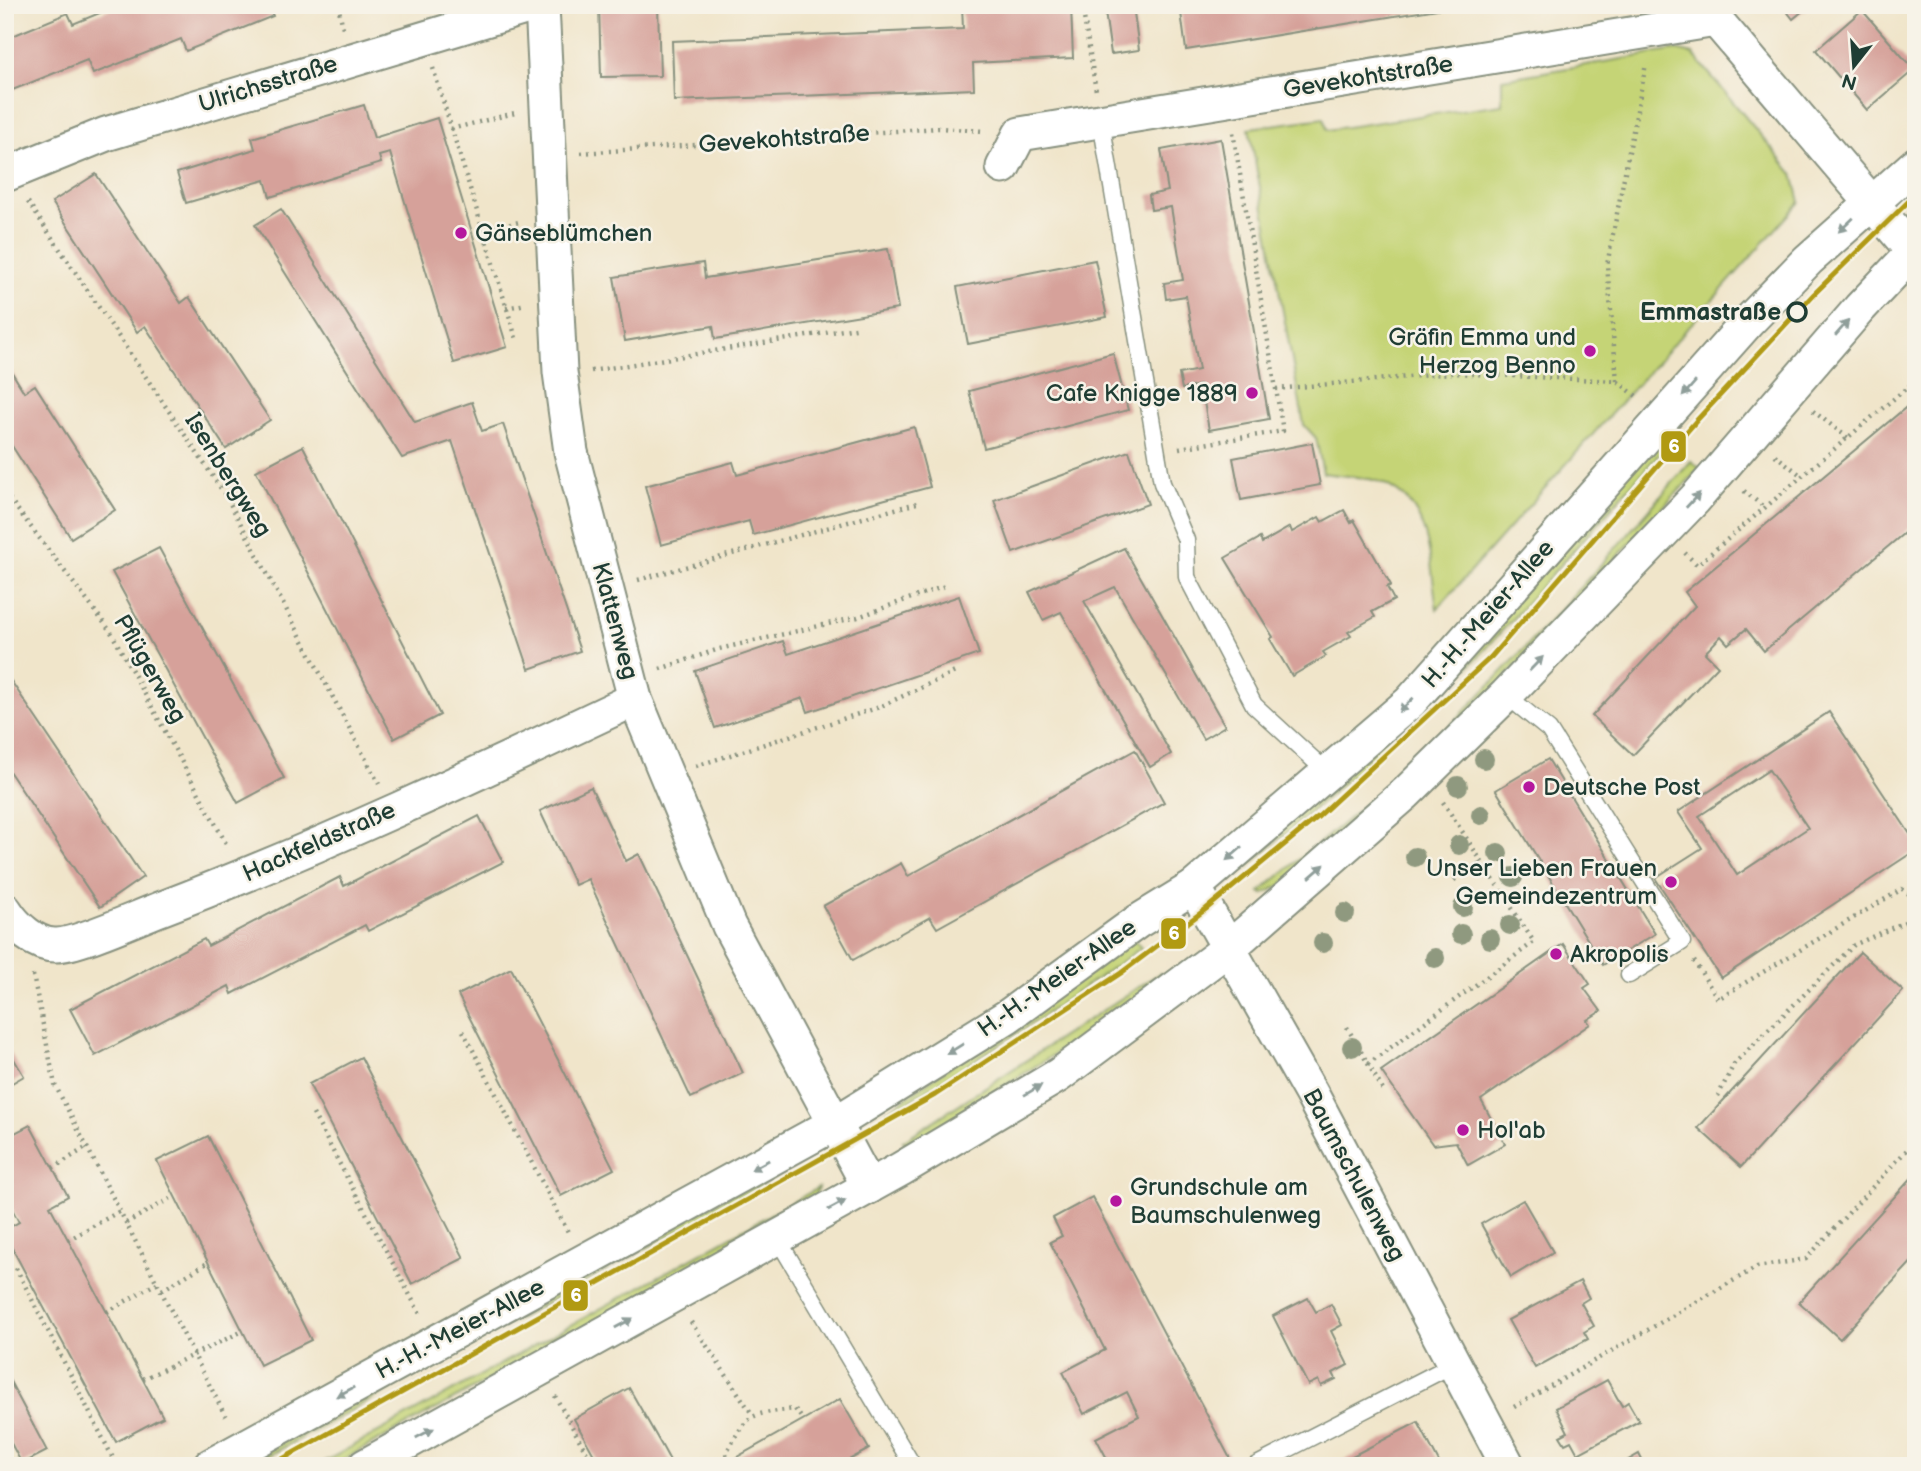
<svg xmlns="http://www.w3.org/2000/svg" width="1921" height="1471" viewBox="0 0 1921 1471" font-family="'Balsamiq Sans',sans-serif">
  <rect width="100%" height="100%" fill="#f7f3e8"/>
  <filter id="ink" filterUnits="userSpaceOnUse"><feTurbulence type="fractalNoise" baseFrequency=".0143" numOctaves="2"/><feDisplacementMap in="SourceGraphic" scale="14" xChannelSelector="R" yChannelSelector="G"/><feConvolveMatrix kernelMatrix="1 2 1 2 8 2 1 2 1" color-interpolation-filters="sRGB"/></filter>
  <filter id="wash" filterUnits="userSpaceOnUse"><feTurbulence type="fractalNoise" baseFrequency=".00686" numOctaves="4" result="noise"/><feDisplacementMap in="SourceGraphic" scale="28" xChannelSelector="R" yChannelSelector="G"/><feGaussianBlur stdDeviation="1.57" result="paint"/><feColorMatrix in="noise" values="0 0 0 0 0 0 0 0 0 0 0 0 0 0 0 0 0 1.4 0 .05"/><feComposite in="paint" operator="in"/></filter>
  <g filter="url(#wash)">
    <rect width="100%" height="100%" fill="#f0e5ca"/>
    <g fill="#c5d476" stroke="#728855" stroke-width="2">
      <path d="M1676 50 1693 54 1793 174 1800 202 1437 609C1429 560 1433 500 1377 481 1361 476 1340 476 1323 473L1316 438 1304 425 1249 128 1324 118 1327 130 1502 104V79Z"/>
      <path d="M1659 437 1668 444 1484 651 1421 715 1246 868V862Z"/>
      <path d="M1691 461 1700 468 1445 742 1282 885 1263 894 1260 892C1321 841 1384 792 1441 735 1528 648 1611 555 1691 461Z"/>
      <path d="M1133 938 1141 948 1021 1031 887 1115 888 1110Z"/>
      <path d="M1160 973 1167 983 916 1142 906 1144 903 1141Z"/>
      <path d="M791 1162 801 1163 250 1466H238Z"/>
      <path d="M818 1188 815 1198 802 1208 332 1466H317Z"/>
    </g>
    <g id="blocks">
      <g fill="#d6a19a" fill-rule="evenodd">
        <path d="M119 5H268L273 16 186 51 181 39 93 74 87 60 5 93V39L68 13 73 24Z"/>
        <path d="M599 5H658L660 76 601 77Z"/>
        <path d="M962 5H1071L1073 58 973 63 974 89 674 101 672 41 963 29Z"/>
        <path d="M1104 5H1133L1139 50 1111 54Z"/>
        <path d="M1180 5H1450V7L1186 50Z"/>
        <path d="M1782 5H1810L1793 19Z"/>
        <path d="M1862 10 1914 70 1867 110 1816 50Z"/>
        <path d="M364 105 374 138 437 118 507 347 454 363 390 153 379 156 381 163 270 197 265 180 186 203 177 173 255 149 252 138Z"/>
        <path d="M1221 139 1269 419 1209 430 1201 385 1182 389 1179 374 1199 370 1186 296 1166 299 1164 283 1183 280 1171 207 1151 210 1149 195 1168 191 1161 150Z"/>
        <path d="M96 174 181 303 189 297 270 420 226 449 145 326 137 332 52 202Z"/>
        <path d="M281 209 415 422 472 402 482 431 503 424 580 651 529 669 452 441 402 458 255 225Z"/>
        <path d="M888 249 898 309 715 339 713 326 625 341 614 277 703 263 705 278Z"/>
        <path d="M1095 260 1107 317 968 344 957 287Z"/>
        <path d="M1113 353 1128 410 984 448 969 391Z"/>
        <path d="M5 361 24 392 35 385 115 510 71 538 5 435Z"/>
        <path d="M1916 399V523L1764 651 1746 629 1728 644 1721 636 1705 653 1718 666 1633 755 1592 716 1695 606 1685 592Z"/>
        <path d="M914 427 930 487 753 535 749 521 661 545 645 486 733 462 737 475Z"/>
        <path d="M1312 443 1320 485 1241 500 1233 458Z"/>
        <path d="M303 446 440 715 394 739 256 471Z"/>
        <path d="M1129 451 1148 504 1013 553 994 500Z"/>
        <path d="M1344 510 1351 523 1354 520 1391 585 1387 587 1394 600 1372 612 1375 617 1348 632 1351 636 1323 652 1326 656 1292 676 1270 639 1273 637 1225 558 1260 538 1262 543 1290 527 1292 532 1319 517 1322 522Z"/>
        <path d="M159 548 284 778 238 803 112 572Z"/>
        <path d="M1124 548 1225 726 1203 739 1115 587 1084 601 1171 754 1150 767 1061 612 1043 620 1029 592Z"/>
        <path d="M959 596 979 654 808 712 803 698 715 728 695 671 783 641 788 654Z"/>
        <path d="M5 672 143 877 100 907 5 765Z"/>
        <path d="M1829 712 1916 843V850L1721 978 1655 878 1702 848 1678 812ZM1769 770 1808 828 1737 875 1699 816Z"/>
        <path d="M1135 750 1164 802 937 928 930 917 853 960 823 906 901 863 908 876Z"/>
        <path d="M1548 759 1655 934 1603 965 1496 790Z"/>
        <path d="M591 787 626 861 639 854 743 1073 691 1098 588 879 575 885 540 811Z"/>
        <path d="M479 816 503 862 368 931 365 925 232 994 229 986 95 1056 70 1009 204 939 208 946 340 877 344 886Z"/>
        <path d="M1563 944 1590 984 1584 988 1601 1011 1587 1020 1590 1024 1481 1100 1505 1144 1468 1165 1456 1142 1433 1145 1381 1071Z"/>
        <path d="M1860 952 1903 991 1741 1167 1698 1128Z"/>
        <path d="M511 968 614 1169 561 1196 458 995Z"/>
        <path d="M5 1044 24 1076 5 1087Z"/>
        <path d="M361 1057 464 1258 412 1284 309 1084Z"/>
        <path d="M30 1125 68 1196 50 1206 163 1417 116 1442 5 1235V1230L19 1222 5 1196V1138Z"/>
        <path d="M208 1136 311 1340 260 1365 157 1161Z"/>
        <path d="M1916 1173V1257L1840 1339 1799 1302Z"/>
        <path d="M1092 1197 1234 1466H1111L1096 1438 1139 1416 1127 1392 1084 1414 1063 1372 1105 1350 1050 1242 1062 1236 1053 1218Z"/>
        <path d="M1523 1200 1553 1252 1511 1277 1481 1224Z"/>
        <path d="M1580 1281 1589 1298 1581 1303 1594 1326 1584 1332 1588 1339 1535 1368 1508 1320Z"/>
        <path d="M1308 1298 1316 1312 1331 1304 1342 1325 1331 1331 1348 1365 1333 1373 1336 1379 1321 1386 1318 1380 1308 1385 1273 1316Z"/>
        <path d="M5 1372 47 1451 22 1464 5 1432Z"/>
        <path d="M1607 1380 1622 1406 1628 1402 1639 1421 1578 1454 1571 1441 1565 1444 1560 1436 1568 1432 1556 1408Z"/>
        <path d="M629 1388 662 1446 673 1466H600L574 1419Z"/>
        <path d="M840 1399 869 1449 838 1466H721Z"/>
        <path d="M1418 1422 1441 1466H1333Z"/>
        <path d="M1639 1454 1645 1466H1618Z"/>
      </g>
    </g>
  </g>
  <g filter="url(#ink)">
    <use href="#blocks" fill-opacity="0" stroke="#88917f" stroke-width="2"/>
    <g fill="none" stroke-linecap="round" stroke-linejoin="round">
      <g stroke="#88917f" stroke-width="19">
        <g id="lane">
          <path d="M1101 121 1162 483 1186 540 1187 577 1254 705 1329 774"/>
          <path d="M1506 695 1549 730 1682 942 1629 975"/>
          <path d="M777 1238 913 1466"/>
          <path d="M1255 1466 1454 1364"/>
        </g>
      </g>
      <g stroke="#88917f" stroke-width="37">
        <g id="street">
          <path d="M542 5 560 372 571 452 635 699 729 926 869 1187"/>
          <path d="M1710 5 1716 20 1916 255"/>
          <path d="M1003 167 1020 134 1716 20"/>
          <path d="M5 175 106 134 535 5"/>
          <path d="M1194 887 1311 1093 1508 1466"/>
          <path d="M5 910C15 926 35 945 55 945 76 946 138 917 160 909 322 847 479 773 635 699"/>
          <path d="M210 1466 834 1124 1008 1016 1137 922 1194 887 1410 702 1747 323 1808 260 1916 164"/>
          <path d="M365 1466 901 1169 1059 1075 1229 948 1406 793 1506 695 1695 499 1860 308 1916 249"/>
        </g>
      </g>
      <g stroke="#88917f" stroke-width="4.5" stroke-dasharray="2 5" stroke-linecap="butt">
        <path d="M338 5 343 28"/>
        <path d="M1082 5 1096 91"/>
        <path d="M433 68 516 338"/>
        <path d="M451 129 515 113"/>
        <path d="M581 153 939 128 984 131"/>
        <path d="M28 202 226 496 379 784"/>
        <path d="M482 231 519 222"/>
        <path d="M506 308 526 304"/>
        <path d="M591 371 856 328"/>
        <path d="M1617 381 1607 265 1646 64"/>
        <path d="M1276 389 1452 373 1617 381 1639 398"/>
        <path d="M1813 411 1848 438"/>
        <path d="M1179 448 1283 431 1233 132"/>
        <path d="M1775 455 1802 476"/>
        <path d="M1744 491 1765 508"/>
        <path d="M5 493 111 632 228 847"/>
        <path d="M1685 553 1697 565 1916 380"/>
        <path d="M638 580 917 503"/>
        <path d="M660 669 719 649 858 617 945 586"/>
        <path d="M696 766 877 708 955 672"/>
        <path d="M1454 880 1482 862"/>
        <path d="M1694 961 1718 999 1902 889 1916 899"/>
        <path d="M33 975 55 1085 227 1419"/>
        <path d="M1347 1027 1383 1090"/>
        <path d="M463 1031 568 1232"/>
        <path d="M1368 1064 1534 942 1443 802"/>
        <path d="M1718 1096 1734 1064 1854 945 1916 917"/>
        <path d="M313 1114 420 1314"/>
        <path d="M53 1168 87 1147"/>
        <path d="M126 1223 175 1196"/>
        <path d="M68 1240 120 1211"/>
        <path d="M16 1268 117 1466"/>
        <path d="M162 1290 209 1262"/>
        <path d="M107 1312 157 1283"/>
        <path d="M691 1322 752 1414"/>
        <path d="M143 1379 243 1331"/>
        <path d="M555 1396 594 1466"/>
        <path d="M1514 1407 1757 1267 1806 1259 1916 1140"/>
        <path d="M728 1462 726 1453C750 1411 748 1415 795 1409L803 1420"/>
      </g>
      <use href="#lane" stroke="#fff" stroke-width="16"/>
      <use href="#street" stroke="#fff" stroke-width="33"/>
      <g stroke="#f7f3e8" stroke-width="10">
        <path id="tram-1" d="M270 1466 935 1095 1121 973 1206 909 1319 816 1491 657 1697 420 1814 294 1916 194"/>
      </g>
      <use href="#tram-1" stroke="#b19a12" stroke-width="5"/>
    </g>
    <g fill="#8f997f">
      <circle cx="1484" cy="759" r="10"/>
      <circle cx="1458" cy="786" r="10"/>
      <circle cx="1481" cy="815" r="10"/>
      <circle cx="1459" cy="845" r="10"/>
      <circle cx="1498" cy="853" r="10"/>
      <circle cx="1415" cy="857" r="10"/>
      <circle cx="1513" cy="877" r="10"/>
      <circle cx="1463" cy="907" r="10"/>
      <circle cx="1345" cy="913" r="10"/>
      <circle cx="1510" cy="925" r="10"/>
      <circle cx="1461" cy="934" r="10"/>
      <circle cx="1490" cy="939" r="10"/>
      <circle cx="1323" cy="943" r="10"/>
      <circle cx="1435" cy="958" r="10"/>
      <circle cx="1352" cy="1047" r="10"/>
    </g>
    <defs><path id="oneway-solid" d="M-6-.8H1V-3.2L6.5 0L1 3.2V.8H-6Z" transform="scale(1.75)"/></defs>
    <g fill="#8f9e9a">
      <use href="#oneway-solid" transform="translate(1846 225) rotate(137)"/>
      <use href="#oneway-solid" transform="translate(1842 328) rotate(-49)"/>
      <use href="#oneway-solid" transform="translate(1689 389) rotate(131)"/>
      <use href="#oneway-solid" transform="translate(1693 500) rotate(-47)"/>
      <use href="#oneway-solid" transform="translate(1536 664) rotate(-46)"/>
      <use href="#oneway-solid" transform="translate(1406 705) rotate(136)"/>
      <use href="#oneway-solid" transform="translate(1234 854) rotate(140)"/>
      <use href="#oneway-solid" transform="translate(1317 871) rotate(-41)"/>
      <use href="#oneway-solid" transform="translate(955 1049) rotate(148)"/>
      <use href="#oneway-solid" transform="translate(1033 1090) rotate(-31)"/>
      <use href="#oneway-solid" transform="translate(760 1165) rotate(151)"/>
      <use href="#oneway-solid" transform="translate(837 1205) rotate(-29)"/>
      <use href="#oneway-solid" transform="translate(624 1323) rotate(-29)"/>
      <use href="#oneway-solid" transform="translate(345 1392) rotate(152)"/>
      <use href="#oneway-solid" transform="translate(425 1433) rotate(-28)"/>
    </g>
  </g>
  <g fill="#b5179e" stroke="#f7f3e8" stroke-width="2.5">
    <circle cx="461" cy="233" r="7"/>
    <circle cx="1590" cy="351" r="7"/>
    <circle cx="1252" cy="393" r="7"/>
    <circle cx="1529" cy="787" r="7"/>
    <circle cx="1671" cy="882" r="7"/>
    <circle cx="1556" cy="954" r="7"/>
    <circle cx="1463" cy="1130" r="7"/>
    <circle cx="1116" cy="1201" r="7"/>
  </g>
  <circle fill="#f7f3e8" stroke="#1f3d34" stroke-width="3.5" cx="1797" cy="312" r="9"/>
  <g text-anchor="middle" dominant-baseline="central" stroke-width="5" stroke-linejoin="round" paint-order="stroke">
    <g font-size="24" fill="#1f3d34" stroke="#f7f3e8">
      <text transform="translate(1368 77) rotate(-9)">Gevekohtstraße</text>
      <text transform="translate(268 84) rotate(-17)">Ulrichsstraße</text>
      <text transform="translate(784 139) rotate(-4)">Gevekohtstraße</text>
      <text transform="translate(228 475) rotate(58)">Isenbergweg</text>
      <text transform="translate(1488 614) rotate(-49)">H.-H.-Meier-Allee</text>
      <text transform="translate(615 621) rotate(75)">Klattenweg</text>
      <text transform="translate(150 669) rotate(60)">Pflügerweg</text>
      <text transform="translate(319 842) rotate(-24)">Hackfeldstraße</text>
      <text transform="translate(1057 978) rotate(-35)">H.-H.-Meier-Allee</text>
      <text transform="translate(1354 1175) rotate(62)">Baumschulenweg</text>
      <text transform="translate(460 1329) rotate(-28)">H.-H.-Meier-Allee</text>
    </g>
    <g font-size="24" fill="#1f3d34" stroke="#f7f3e8" text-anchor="start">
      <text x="475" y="233">Gänseblümchen</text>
      <text x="1576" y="337" text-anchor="end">Gräfin Emma und<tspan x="1576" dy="28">Herzog Benno</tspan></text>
      <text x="1238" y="393" text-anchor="end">Cafe Knigge 1889</text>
      <text x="1543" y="787">Deutsche Post</text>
      <text x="1657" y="868" text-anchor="end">Unser Lieben Frauen<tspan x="1657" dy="28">Gemeindezentrum</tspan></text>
      <text x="1570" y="954">Akropolis</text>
      <text x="1477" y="1130">Hol'ab</text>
      <text x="1130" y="1187">Grundschule am<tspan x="1130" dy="28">Baumschulenweg</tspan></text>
    </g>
    <g font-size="24" font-weight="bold" fill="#1f3d34" stroke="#f7f3e8" text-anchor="end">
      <text x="1781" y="312">Emmastraße</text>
    </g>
  </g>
  <g stroke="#f7f3e8" stroke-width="2.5">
    <rect x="1660" y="430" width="27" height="33" rx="7" fill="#b19a12"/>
    <rect x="1160" y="917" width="27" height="33" rx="7" fill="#b19a12"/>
    <rect x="562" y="1279" width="27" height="33" rx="7" fill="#b19a12"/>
  </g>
  <g font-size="19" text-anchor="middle" font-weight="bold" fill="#fff">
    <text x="1674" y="453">6</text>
    <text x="1174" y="940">6</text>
    <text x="576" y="1302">6</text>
  </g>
  <rect width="1921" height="1471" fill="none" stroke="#f7f3e8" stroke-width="28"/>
  <g transform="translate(1854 66) rotate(197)" stroke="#f7f3e8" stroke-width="5" paint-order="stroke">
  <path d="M0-5L12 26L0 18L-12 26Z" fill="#1f3d34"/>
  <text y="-10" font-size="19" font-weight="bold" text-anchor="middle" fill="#1f3d34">N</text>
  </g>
</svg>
